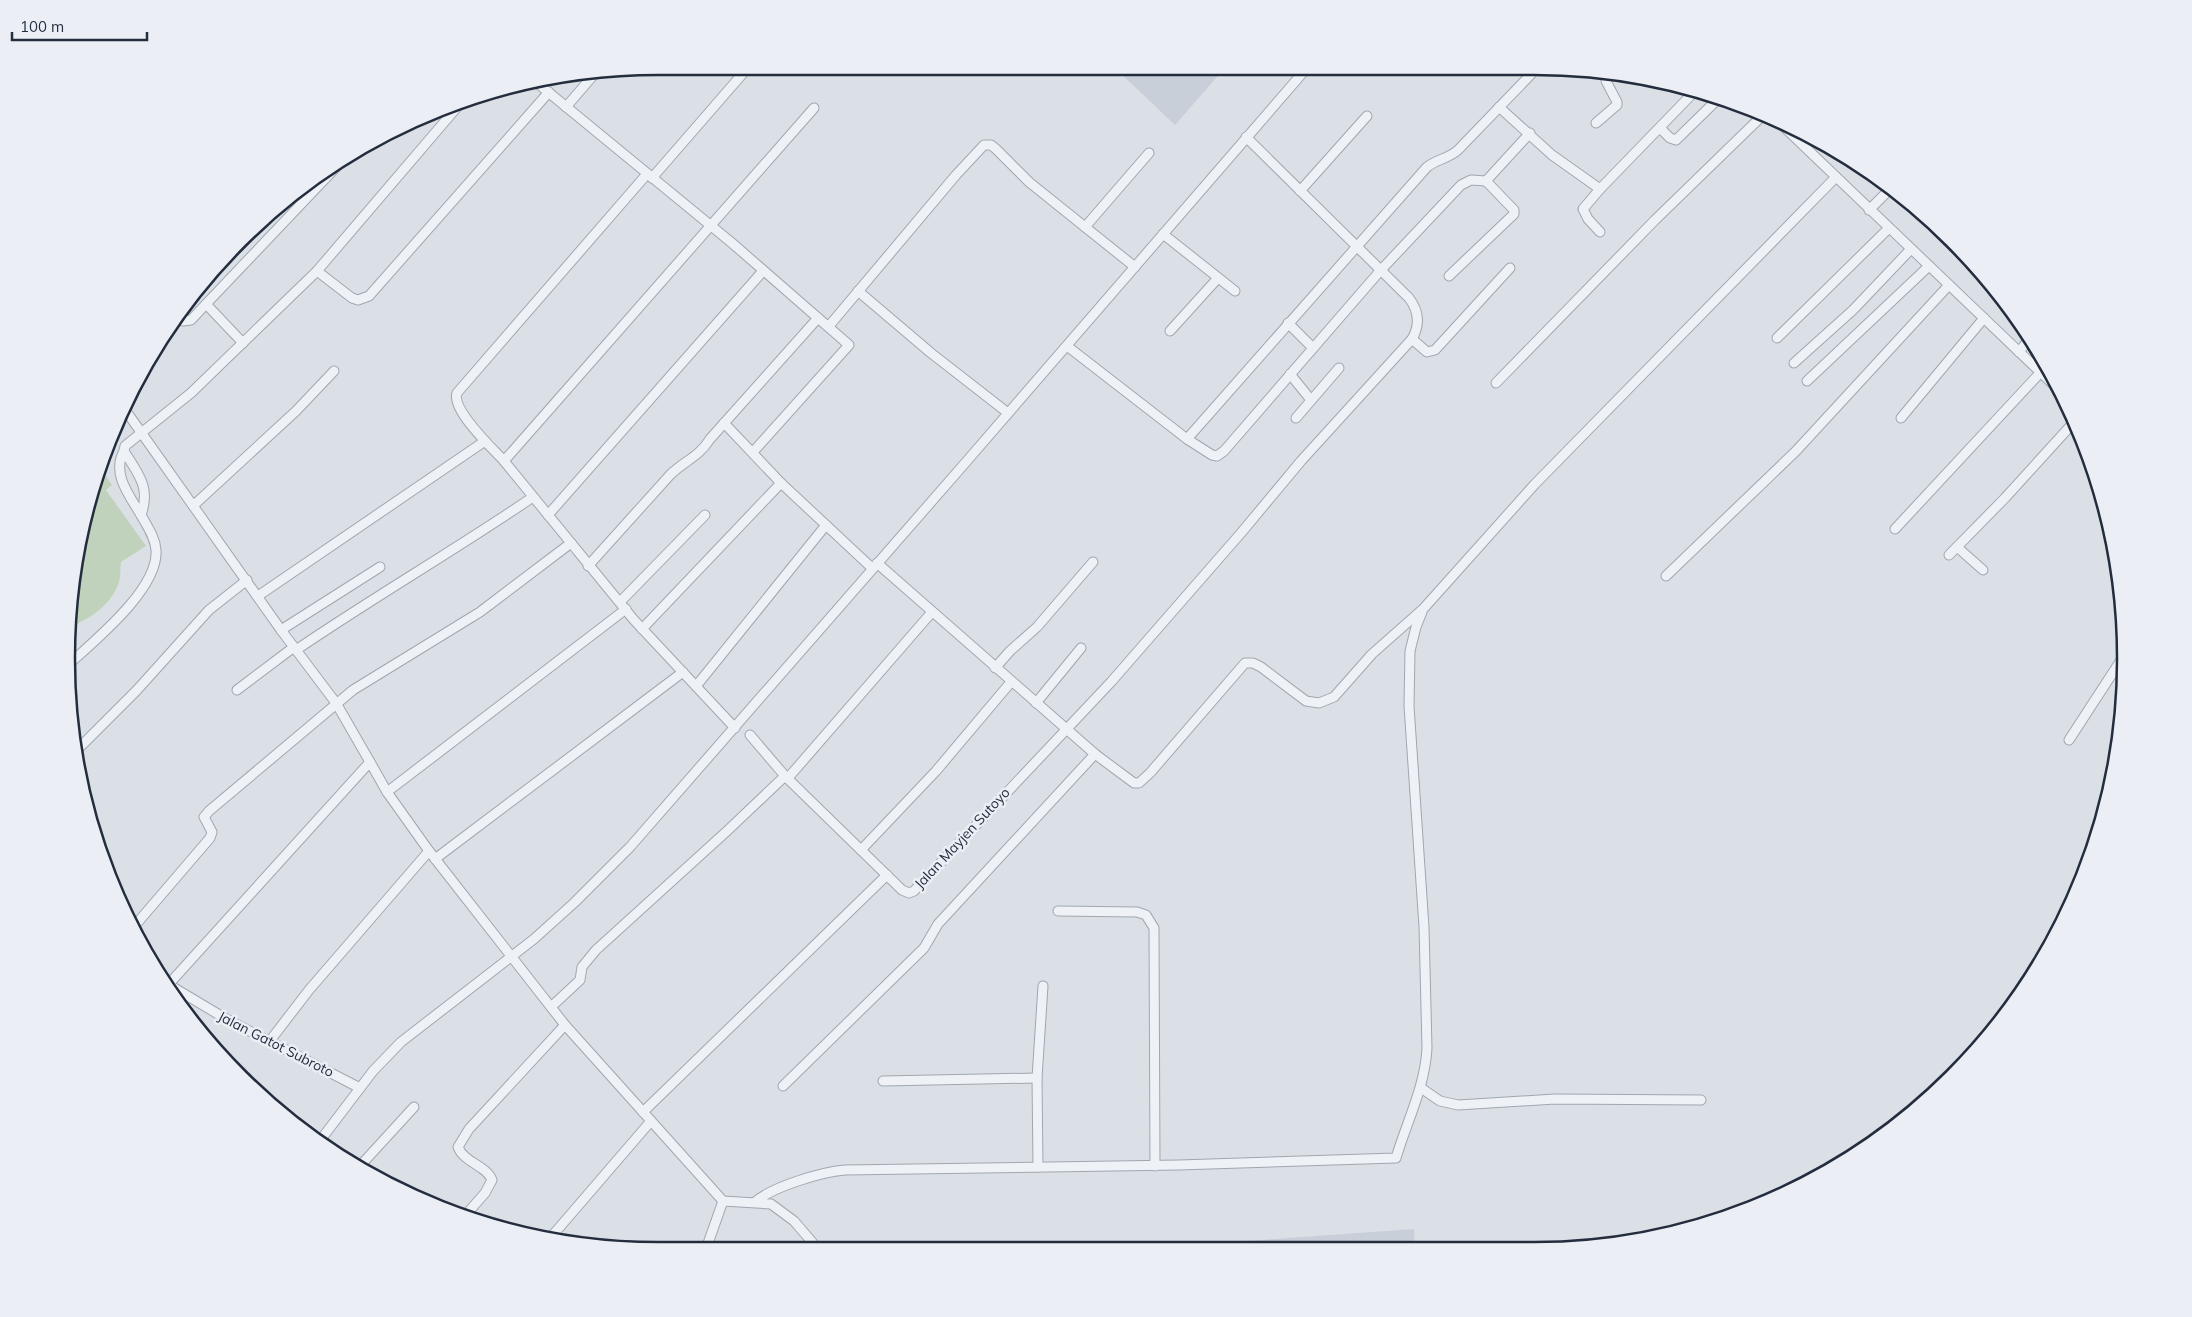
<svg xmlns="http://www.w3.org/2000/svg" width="2192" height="1317" viewBox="0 0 2192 1317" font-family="Mulish,sans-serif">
  <rect width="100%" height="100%" fill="#dbe0e7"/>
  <g fill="#c9cfd9">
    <path d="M1116 69H1224L1175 125Z"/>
    <path d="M1414 1229 1415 1249H1204V1244Z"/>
  </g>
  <path fill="#c1d2bc" d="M102 460 105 466 101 469 112 485 106 490 146 546 121 562C120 569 121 579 118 585 109 607 89 619 68 628L71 581 98 468Z"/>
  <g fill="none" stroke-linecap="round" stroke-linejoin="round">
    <g stroke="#a0a7b1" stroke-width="11">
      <g id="minor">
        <path d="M536 82 732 243 849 345 753 452"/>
        <path d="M566 107 597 71"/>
        <path d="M1499 107 1552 155 1600 189 1694 92"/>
        <path d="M1596 123 1617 105V102L1606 81 1608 75"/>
        <path d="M1784 127 2058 389"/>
        <path d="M1660 128 1670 138 1676 140 1720 97"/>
        <path d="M647 174 457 393C451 410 493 449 504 461L814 108"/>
        <path d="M652 178 745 71"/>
        <path d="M1600 189 1583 209 1588 219 1600 232"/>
        <path d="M1300 191 1367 116"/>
        <path d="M1869 210 1890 189"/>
        <path d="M1163 234 1235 291"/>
        <path d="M1135 267 1085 227 1149 153"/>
        <path d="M317 271 352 298 358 300 369 296 549 92"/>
        <path d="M1449 276 1514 214V210L1486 181"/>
        <path d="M858 291 931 353 1008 413"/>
        <path d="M177 317 183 321 191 320 206 304"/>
        <path d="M1288 323 1313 348"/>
        <path d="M829 326 956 175 984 145H991L996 149 1029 182 1085 227"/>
        <path d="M1170 331 1218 278"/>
        <path d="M1777 338 1889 228"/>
        <path d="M1412 339 1427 352 1435 350 1510 268"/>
        <path d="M243 343 206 304 342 161"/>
        <path d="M1067 346 1187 439 1212 455 1217 456 1224 451 1380 271 1461 185 1471 180 1486 181 1530 133"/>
        <path d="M2019 352 2030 338"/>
        <path d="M1794 363 1853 310 1911 249"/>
        <path d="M1290 374 1311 400"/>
        <path d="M1807 381 1929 266"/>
        <path d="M1496 383 1655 220 1762 116"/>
        <path d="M126 411 281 630 336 703 370 762"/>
        <path d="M1296 418 1339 368"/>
        <path d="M1901 418 1984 318"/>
        <path d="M724 423 781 483 872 568"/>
        <path d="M1187 439 1427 167C1437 159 1448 159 1458 150L1537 68"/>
        <path d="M124 451C111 474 130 496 141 515"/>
        <path d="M504 461 634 620 735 728"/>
        <path d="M194 505 296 411 334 371"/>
        <path d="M548 515 763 271"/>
        <path d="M1895 529 2040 373"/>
        <path d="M1957 547 1983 570"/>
        <path d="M1949 555 2005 498 2075 421"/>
        <path d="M877 563 1095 754 1134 783H1139L1150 773 1245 663H1253L1261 667 1306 701 1319 703 1334 697 1372 654 1424 608 1535 484 1836 177"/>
        <path d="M588 566 670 475C684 461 699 457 710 439L818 318"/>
        <path d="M1666 576 1796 451 1949 285"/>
        <path d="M258 596 485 441"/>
        <path d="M620 602 705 515"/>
        <path d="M642 629 781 483"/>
        <path d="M281 630 380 567"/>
        <path d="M296 650C374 597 455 550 533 497"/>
        <path d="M67 666C94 641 159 589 156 550 155 537 147 526 141 515 151 487 138 474 124 451L125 446 191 393 317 271 464 99"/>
        <path d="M995 668 1010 651 1037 627 1093 562"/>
        <path d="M697 685 826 525"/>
        <path d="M237 690 294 647"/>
        <path d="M1036 703 1081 648"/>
        <path d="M750 735 785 776 902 890 909 893 914 891 1111 682 1241 533 1301 461 1412 339C1420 325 1419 311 1409 298L1246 137"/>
        <path d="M2069 740 2125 654"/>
        <path d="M75 752 137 690 209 610 247 580"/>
        <path d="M788 778 932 612"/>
        <path d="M387 792 626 609"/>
        <path d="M861 850 936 771 1011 682"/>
        <path d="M429 851 565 1025 723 1201 771 1204 794 1221 818 1249"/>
        <path d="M435 859 683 672"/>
        <path d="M1058 911 1137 912 1146 915 1154 928 1155 1166"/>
        <path d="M132 929 210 838 212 832 204 817 209 811 353 690 480 612 571 543"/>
        <path d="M166 983 228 1020 360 1088"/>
        <path d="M168 985 370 762 387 792 429 851 309 990 269 1042"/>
        <path d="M551 1007 580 980 582 967 596 950 727 831 785 776"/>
        <path d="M883 1081 1037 1078"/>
        <path d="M783 1086 924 948 938 924 1095 754"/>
        <path d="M1421 1088 1440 1101 1458 1105 1555 1099 1701 1100"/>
        <path d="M643 1112 887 875"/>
        <path d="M319 1142 373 1071 401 1042 534 939 575 902 630 847 966 462 1306 69"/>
        <path d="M360 1166 414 1107"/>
        <path d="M1038 1167 1037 1078 1043 986"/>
        <path d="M755 1202C772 1187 821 1172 845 1170L1179 1165 1396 1158C1407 1121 1425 1087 1427 1048L1424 927 1409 706 1410 651 1416 627 1422 612"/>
        <path d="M464 1217 485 1193 492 1180C486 1165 464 1163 458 1147L469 1129 565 1025"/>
        <path d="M552 1236 651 1121"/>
        <path d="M706 1249 723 1201"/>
      </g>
    </g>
    <use href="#minor" stroke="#eef1f5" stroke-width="9"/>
  </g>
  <g text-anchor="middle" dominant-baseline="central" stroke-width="5" stroke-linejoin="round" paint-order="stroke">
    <g font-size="14" fill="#242d3e" stroke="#ebeff5">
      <text transform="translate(962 838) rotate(-47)">Jalan Mayjen Sutoyo</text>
      <text transform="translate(276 1044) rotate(27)">Jalan Gatot Subroto</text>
    </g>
  </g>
  <path d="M0 0H2192V1317H0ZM658 75H1534A583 583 0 0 1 2117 658V659A583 583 0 0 1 1534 1242H658A583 583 0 0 1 75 659V658A583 583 0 0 1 658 75Z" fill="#ebeff5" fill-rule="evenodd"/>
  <path fill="none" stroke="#242d3e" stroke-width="2.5" d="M658 75H1534A583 583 0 0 1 2117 658V659A583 583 0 0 1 1534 1242H658A583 583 0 0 1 75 659V658A583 583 0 0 1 658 75Z"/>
  <path d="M12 32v8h135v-8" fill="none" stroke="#242d3e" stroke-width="2.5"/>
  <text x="20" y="32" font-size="15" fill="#242d3e" stroke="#ebeff5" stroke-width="4" paint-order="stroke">100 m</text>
</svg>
